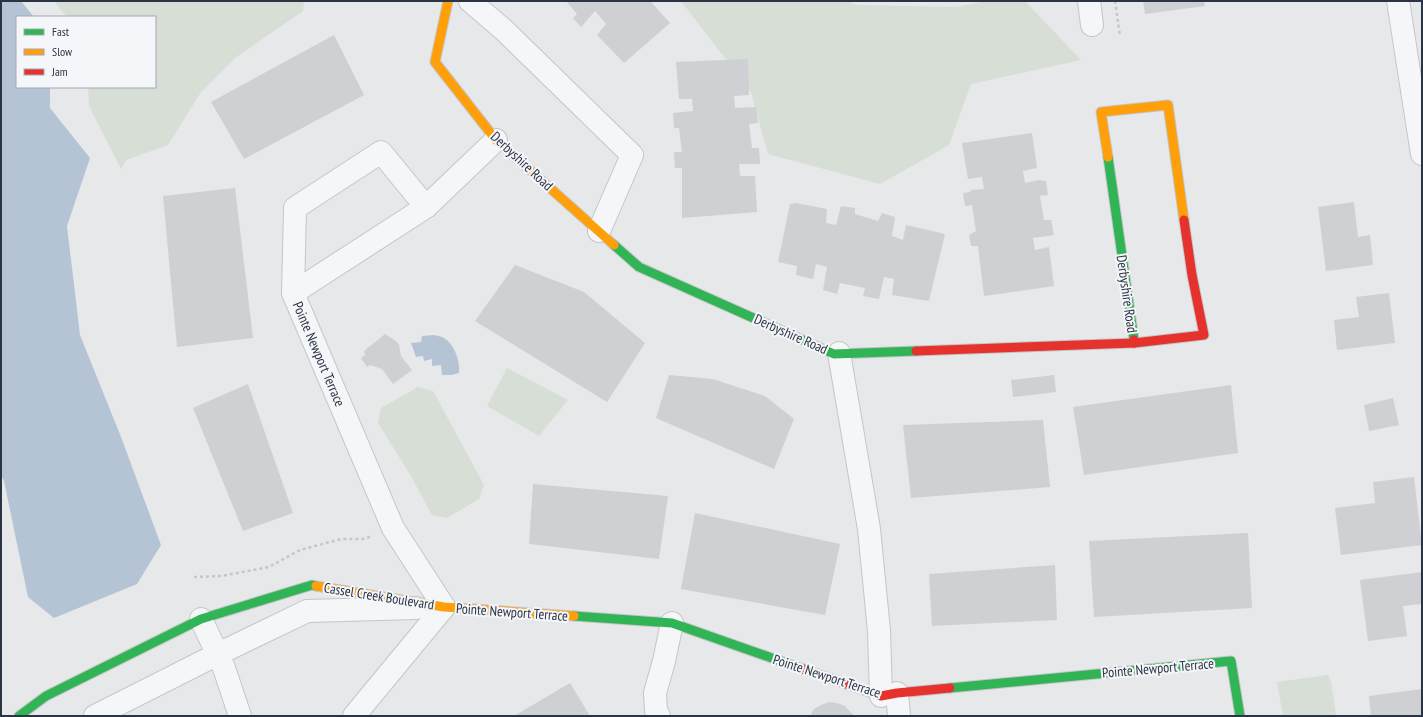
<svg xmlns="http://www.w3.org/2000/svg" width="1423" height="717" viewBox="0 0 1423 717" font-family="'PT Sans Narrow',sans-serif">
  <rect width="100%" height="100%" fill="#e6e8ea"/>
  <g fill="#d6ded6">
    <path d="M54 1H304L303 11 235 58 201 92 168 145 126 160 121 169 89 106 88 87H155V17H67Z"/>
    <path d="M681 1H847L857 5 956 7 986 1H1025L1081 60 971 84 949 145 880 184 768 154 751 92Z"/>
    <path d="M507 368 568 400 539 436 487 406Z"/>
    <path d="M418 387 433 391 484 485 479 499 447 518 432 515 411 476 378 423 381 408Z"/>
    <path d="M1328 675 1331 681 1336 716H1283L1277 682Z"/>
  </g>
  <g fill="#b4c4d5">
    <path d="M1 1H21L34 17H17V87H50V108L90 158 67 226 80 335 121 437 161 545 137 584 54 618 28 597 4 481 1 475Z"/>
    <path d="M434 335C437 336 441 336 444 338 455 345 460 361 459 373L451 375H442L441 365 432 366V359L424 361 423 356 416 357 411 343 421 342 422 336Z"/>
  </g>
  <g fill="#ced0d3">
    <path d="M566 1H650L670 23 624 63 597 35 606 24 595 11 581 27 573 18 577 14Z"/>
    <path d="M1143 1H1204L1205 6 1145 14Z"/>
    <path d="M334 35 364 95 244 159 211 102Z"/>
    <path d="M748 59 749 95 734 96 735 108 756 107 758 123 749 124 752 148H759L760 164H739L740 176H755L757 212 682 218V168H675L674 152H682L679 128H674L673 113 693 111 692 99H679L676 62Z"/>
    <path d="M1032 133 1037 168 1023 171 1025 183 1039 180 1046 181 1048 195 1040 196 1044 220H1051L1054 235 1033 238 1035 250 1049 247 1054 286 984 296 978 246H971L969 235 976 231 972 205 965 206 963 193 970 192 971 190 984 189 982 177 968 179 962 143Z"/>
    <path d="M235 188 253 338 177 347 163 196Z"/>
    <path d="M1354 202 1358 237 1370 235 1373 265 1326 271 1318 207Z"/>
    <path d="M796 203 827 209 826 223 836 225 841 206 855 208V214L878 221 882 213 895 217 892 236 903 240 906 225 945 234 929 301 892 295 894 279 884 277 879 299 863 296 865 288 840 283 837 294 823 290 827 267 816 264 813 279 796 275 797 266 778 262 790 204Z"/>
    <path d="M515 265 584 292 645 343 607 402 475 321Z"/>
    <path d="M1389 293 1395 343 1337 350 1334 320 1359 317 1356 297Z"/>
    <path d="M385 334 396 341 399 345 401 356 412 370 393 384 382 369 370 365 367 367 361 358 365 355 364 351Z"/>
    <path d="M669 375 713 379 765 396 794 419 774 469 656 418Z"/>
    <path d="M1054 375 1056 392 1013 397 1011 380Z"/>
    <path d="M248 384 293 513 243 531 193 408Z"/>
    <path d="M1231 385 1238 453 1084 475 1073 407Z"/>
    <path d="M1393 398 1399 425 1369 431 1364 405Z"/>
    <path d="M1043 420 1050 487 911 498 903 425Z"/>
    <path d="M1414 477 1422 545 1341 555 1335 508 1375 503 1373 482Z"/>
    <path d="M533 484 668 496 659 559 529 544Z"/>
    <path d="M695 513 840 544 825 615 681 589Z"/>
    <path d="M1248 533 1252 608 1094 617 1089 541Z"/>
    <path d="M1055 565 1057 620 932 626 929 574Z"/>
    <path d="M1422 572V604L1403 606 1407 636 1368 641 1360 580Z"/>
    <path d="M570 683 590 716H514Z"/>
    <path d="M1422 689V716H1371L1369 696Z"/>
    <path d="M829 702 837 703 845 706 854 716H810L814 709 821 705Z"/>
  </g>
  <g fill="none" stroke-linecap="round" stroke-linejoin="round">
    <g stroke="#c4c6c8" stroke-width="24">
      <g id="street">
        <path d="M470 1 505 31 632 155 599 231"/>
        <path d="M1089 1 1092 25"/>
        <path d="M1398 1 1422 154"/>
        <path d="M293 293 295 208 381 152 426 207"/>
        <path d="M839 353 869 529 879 631 881 696"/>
        <path d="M444 607 393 528 293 293 426 207 496 140"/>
        <path d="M201 619 224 668 240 716"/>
        <path d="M897 693 899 716"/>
        <path d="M95 716 218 654 307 611 416 608"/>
        <path d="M354 716 444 607"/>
        <path d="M659 716 656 711 655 693 664 661 672 623"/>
      </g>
    </g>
    <g stroke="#c4c6c8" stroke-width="11">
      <g id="fast">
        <path d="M1108 157 1134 340"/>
        <path d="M614 245 639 267 834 354 916 351"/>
        <path d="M574 616 672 623 803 669"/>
        <path d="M950 688 1231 661 1240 716"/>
        <path d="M19 716 46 696 201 619 312 585 316 586"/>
      </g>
    </g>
    <g stroke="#c4c6c8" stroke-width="11">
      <g id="slow">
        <path d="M448 1 435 62 496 140 614 245"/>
        <path d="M1108 157 1101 112 1168 105 1184 220"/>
        <path d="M316 586 444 607 574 616"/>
      </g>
    </g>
    <g stroke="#c4c6c8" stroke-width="11">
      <g id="jam">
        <path d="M1134 343 1204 335 1192 275 1184 220"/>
        <path d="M916 351 1134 343V340"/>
        <path d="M803 669 881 696 897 693 950 688"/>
      </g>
    </g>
    <g stroke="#c5c6ca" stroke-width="2.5" stroke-dasharray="3 3" stroke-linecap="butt">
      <path d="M1115 1 1120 36"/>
      <path d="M194 577 221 576 269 567 300 550 341 539H363L373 536"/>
    </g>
    <use href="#street" stroke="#f5f6f7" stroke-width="22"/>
    <use href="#fast" stroke="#30b455" stroke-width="9"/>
    <use href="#slow" stroke="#ff9f0a" stroke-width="9"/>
    <use href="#jam" stroke="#e5322d" stroke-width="9"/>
  </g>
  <g text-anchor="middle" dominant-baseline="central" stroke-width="4" stroke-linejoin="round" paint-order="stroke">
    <g font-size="14" fill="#2b3445" stroke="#f4f6f9">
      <text transform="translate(522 161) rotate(43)">Derbyshire Road</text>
      <text transform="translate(1127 294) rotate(82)">Derbyshire Road</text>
      <text transform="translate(791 334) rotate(24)">Derbyshire Road</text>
      <text transform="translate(319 354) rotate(67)">Pointe Newport Terrace</text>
      <text transform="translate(379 596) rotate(9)">Cassel Creek Boulevard</text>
      <text transform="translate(512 612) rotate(4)">Pointe Newport Terrace</text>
      <text transform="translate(1158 668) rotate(-5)">Pointe Newport Terrace</text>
      <text transform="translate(827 676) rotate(18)">Pointe Newport Terrace</text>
    </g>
  </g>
  <rect width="1423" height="717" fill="none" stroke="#2b3445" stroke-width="4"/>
  <rect x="16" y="16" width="140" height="72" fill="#f4f6f9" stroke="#a4a8b1"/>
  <rect x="24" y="29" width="20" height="6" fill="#30b455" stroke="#a4a8b1"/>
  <text x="52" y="36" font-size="12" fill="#2b3445">Fast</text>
  <rect x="24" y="49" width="20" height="6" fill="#ff9f0a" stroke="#a4a8b1"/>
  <text x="52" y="56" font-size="12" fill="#2b3445">Slow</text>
  <rect x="24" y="69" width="20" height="6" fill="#e5322d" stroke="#a4a8b1"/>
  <text x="52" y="76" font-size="12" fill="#2b3445">Jam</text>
</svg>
